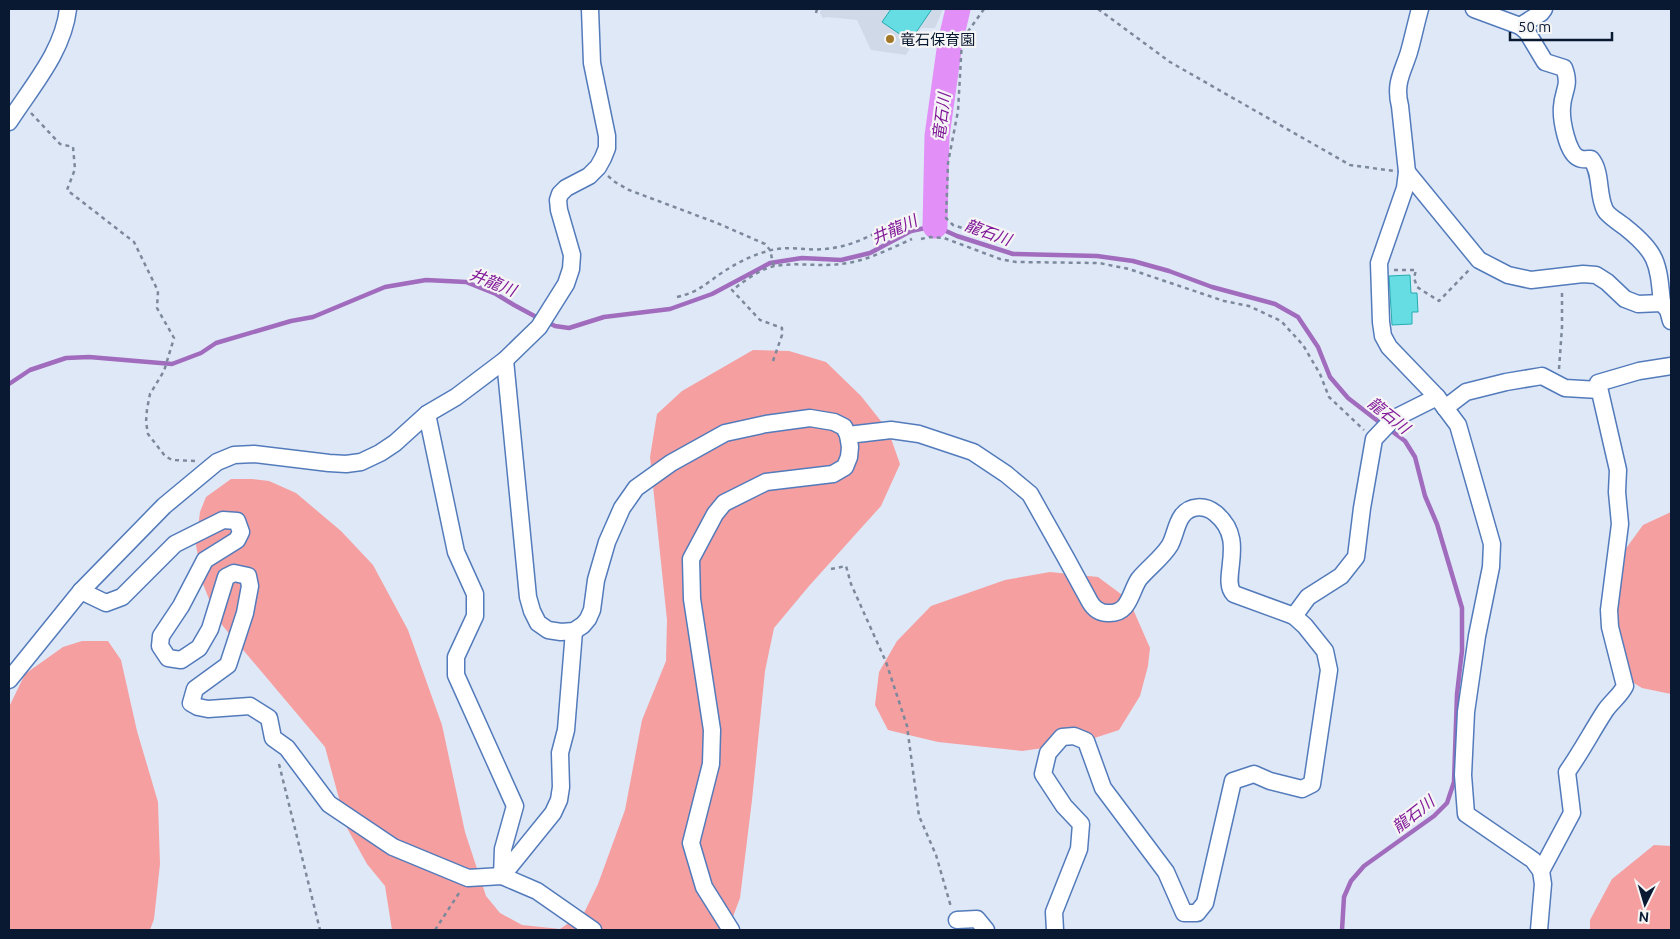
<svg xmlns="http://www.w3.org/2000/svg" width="1680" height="939" viewBox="0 0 1680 939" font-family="Ubuntu,'Noto Sans JP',sans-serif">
  <rect width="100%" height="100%" fill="#dfe8f7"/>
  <path fill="#cfd9e8" d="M821 9H943L935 28H921L906 55 871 50 857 20 828 17 823 18 820 13Z"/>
  <g fill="#f59fa0">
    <path d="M753 350 789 351 826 362 861 396 888 430 900 464 881 506 809 586 774 628 765 671 752 800 740 898 728 930H392L385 886 367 864 347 828 325 747 217 619 203 584 196 545 200 512 206 497 231 479H252L269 481 296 493 341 531 373 565 408 630 442 725 465 832 486 896 500 913 522 925 560 929 584 913 598 884 625 810 642 720 666 661 667 620 650 457 657 414 682 391Z"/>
    <path d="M1671 512V694L1642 688 1619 674 1614 565 1643 525Z"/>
    <path d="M1050 572 1098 577 1129 600 1150 648 1148 666 1140 696 1119 730 1079 743 1022 751 938 742 888 730 875 705 879 672 897 641 931 606 1005 580Z"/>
    <path d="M82 641H108L121 660 137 731 158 802 160 864 154 919 150 930H9V707L25 674 63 647Z"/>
    <path d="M1654 845 1671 846V930H1590V920L1612 879Z"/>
  </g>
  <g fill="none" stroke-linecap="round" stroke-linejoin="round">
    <g stroke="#a16cbd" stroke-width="4.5">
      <path d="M547 322 555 326 569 328 604 317 670 309 712 294 770 263 802 258 841 260 870 253 911 231 935 226 957 236 1013 254 1097 256 1133 261 1169 271 1212 287 1275 304 1298 317 1318 347 1330 377 1348 398 1383 425"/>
      <path d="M9 384 30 370 66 358 89 357 172 364 201 353 216 343 291 321 313 317 385 287 426 280 466 282 496 294 514 305 540 319"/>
      <path d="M1342 930 1344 897 1351 881 1364 866 1434 816 1447 803 1454 782 1457 694 1462 651V608L1437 524 1425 496 1415 457 1405 441 1389 429"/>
    </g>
    <path stroke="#e28ff8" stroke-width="25" d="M935 226 937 136 950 43 958 9"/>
  </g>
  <g fill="#65dde2" stroke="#25acb1">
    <path d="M891 9H932L910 41 882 22Z"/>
    <path d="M1410 275 1411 293H1417L1418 312H1412V324L1392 325 1389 276Z"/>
  </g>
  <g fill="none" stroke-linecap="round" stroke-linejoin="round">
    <g stroke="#537bbb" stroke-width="19">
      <g id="minor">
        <path d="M1420 9C1416 23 1413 38 1409 52 1403 72 1394 83 1400 106L1407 172 1405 188 1379 263 1381 322 1383 336 1389 347 1437 397 1458 425 1492 544 1491 567 1477 636 1466 712 1463 775 1466 814 1533 860 1541 871 1543 884 1539 930"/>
        <path d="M1474 9 1520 26 1527 32 1545 62 1564 68C1571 86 1563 90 1562 107 1561 119 1567 154 1579 158 1582 160 1588 159 1591 159 1602 172 1597 194 1605 210 1608 216 1619 222 1625 227 1658 253 1658 263 1662 303"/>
        <path d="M1520 26 1541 13 1544 9"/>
        <path d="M9 122C32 86 63 52 68 9"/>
        <path d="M1407 172 1479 260 1508 275 1531 280 1583 274 1596 275 1607 282 1625 299 1638 304 1662 303 1668 310 1671 321"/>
        <path d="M505 360 528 597 532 611 538 623 548 630 561 632 574 631 583 625 588 619 592 610 596 580 607 542 622 508 636 488 671 463 725 433 766 424 810 418 834 422 844 427 848 435 850 447 849 457 845 467 833 474 766 482 724 503 715 514 691 559 692 599 712 730 711 764 691 843 704 887 731 930"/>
        <path d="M1445 408 1466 392 1506 382 1542 376 1565 388 1599 390"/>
        <path d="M427 414 456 552 475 594V616L456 657V675L515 806 503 849 502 876"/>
        <path d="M848 435 891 430 919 434 973 452 1006 474 1030 494 1066 558 1090 602C1094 609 1100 613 1108 613 1130 614 1130 592 1139 579 1149 567 1162 558 1170 545 1175 536 1176 524 1182 516 1190 505 1205 505 1215 513 1249 540 1219 579 1234 594L1294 616"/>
        <path d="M81 591 106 603 122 597 175 544 223 520 237 521 241 532 237 540 205 560 181 606 161 636 160 646 168 658 181 660 199 648 210 629 226 577 234 573 248 576 250 586 245 613 228 665 195 689 191 703 198 707 208 709 250 706 269 718 273 738 287 748 329 804 393 847 468 878 502 876 537 891 593 930"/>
        <path d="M9 680 81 591 164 506 217 462 234 455 254 454 329 463 346 464 361 462 380 453 395 443 427 414 456 397 505 360 539 327 566 284 571 269 572 255 559 210 558 200 560 194 566 188 589 176 598 167 603 158 607 148V136L592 63 590 9"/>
        <path d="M1541 871 1572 813 1567 772C1581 752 1592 731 1605 711 1611 702 1620 696 1625 686L1610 627 1609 610 1620 524 1617 492 1618 470 1598 383 1639 371 1671 366"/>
        <path d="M502 876 553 813 559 800 561 787 560 753 566 730 574 631"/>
        <path d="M957 920 977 919 986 930"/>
        <path d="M1055 930 1054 912 1079 849 1081 824 1064 806 1043 774 1048 753 1062 737 1074 736 1086 741 1103 788 1166 872 1184 913H1197L1205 903 1233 781 1254 774 1270 781 1302 789 1312 784 1329 670 1325 651 1305 626 1294 616 1308 597 1341 576 1356 557 1362 508 1374 439 1393 419 1437 397"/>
      </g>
    </g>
    <g stroke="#7c899c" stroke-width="2.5" stroke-dasharray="4 4" stroke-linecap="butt">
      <path d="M984 9 962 40 958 111 948 163 946 218 953 225 1010 243"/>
      <path d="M1098 9 1170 62 1350 165 1394 171"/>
      <path d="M816 13 817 9"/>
      <path d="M31 113 60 144 73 147 75 169 67 190 134 242 158 291 157 308 174 338 164 371 150 394 147 409 146 422 148 434 165 456 172 460 196 461"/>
      <path d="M608 176 615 182 629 190 717 223 765 244 770 250 774 267"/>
      <path d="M921 239 930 237 944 238 1000 259 1016 262 1099 263 1129 269 1224 301 1249 306 1281 321 1303 345 1320 374 1329 397 1364 430"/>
      <path d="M1394 270H1416L1414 278 1417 287 1439 301 1469 270"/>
      <path d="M677 297C699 292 705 284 723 272 737 263 752 255 768 251 786 245 806 251 825 249 850 247 871 236 892 224"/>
      <path d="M773 361 782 335V328L760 320 732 290C745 281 759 269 775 266 797 262 819 267 840 264 865 262 889 249 912 239"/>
      <path d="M1559 369 1562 327V292"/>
      <path d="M831 569 846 566 851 584 886 662 907 726 919 816 936 855 951 907"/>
      <path d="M279 764 320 930"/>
      <path d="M435 930 461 890"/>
    </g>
    <use href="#minor" stroke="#fff" stroke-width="16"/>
  </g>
  <circle fill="#a27727" stroke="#f5f5f5" stroke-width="2" cx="890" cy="39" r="5"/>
  <g text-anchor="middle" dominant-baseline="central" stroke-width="4.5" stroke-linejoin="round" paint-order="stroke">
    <g font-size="15" fill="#091932" stroke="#f5f5f5" text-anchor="start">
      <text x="900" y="39">竜石保育園</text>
    </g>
    <g font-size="16" font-style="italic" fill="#801898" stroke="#f5f5f5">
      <text transform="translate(941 117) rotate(-83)">竜石川</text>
      <text transform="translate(894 229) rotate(-24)">井龍川</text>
      <text transform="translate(988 232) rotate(20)">龍石川</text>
      <text transform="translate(493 282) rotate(22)">井龍川</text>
      <text transform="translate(1389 415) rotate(38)">龍石川</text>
      <text transform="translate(1413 814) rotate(-38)">龍石川</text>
    </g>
  </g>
  <rect width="1680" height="939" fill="none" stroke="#091932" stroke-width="20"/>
  <g transform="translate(1645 904) rotate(185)" stroke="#f5f5f5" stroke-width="4" paint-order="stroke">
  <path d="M0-4L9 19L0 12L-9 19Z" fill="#091932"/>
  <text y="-8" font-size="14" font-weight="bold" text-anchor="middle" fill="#091932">N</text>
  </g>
  <path d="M1510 32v8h102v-8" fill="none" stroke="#091932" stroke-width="2.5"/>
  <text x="1518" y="32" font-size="15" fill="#091932" stroke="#f5f5f5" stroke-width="4" paint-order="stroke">50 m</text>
</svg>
